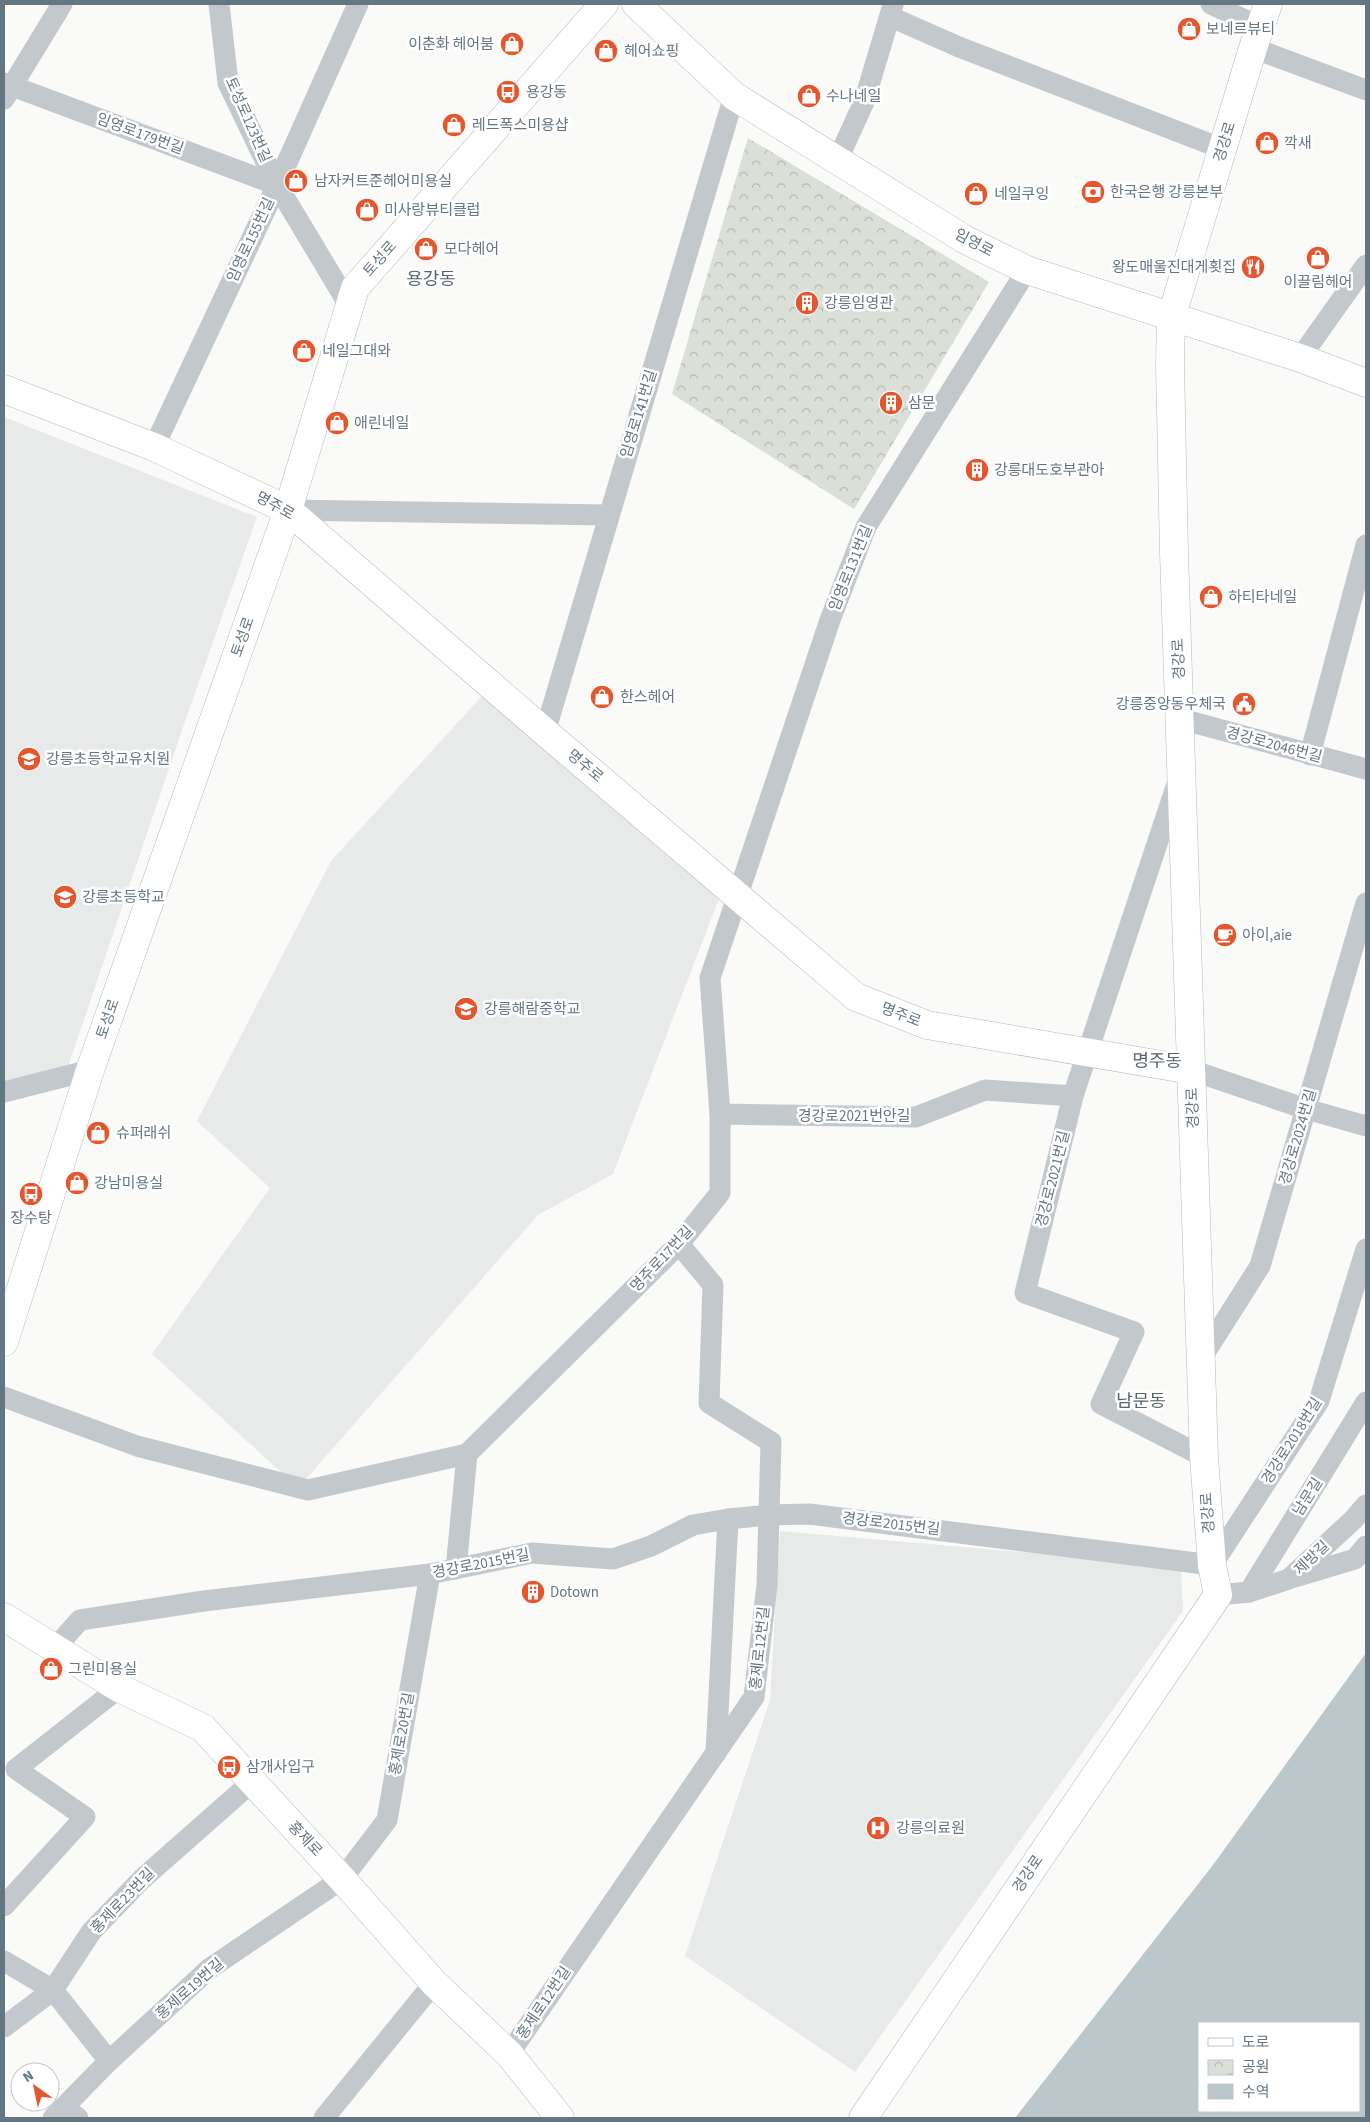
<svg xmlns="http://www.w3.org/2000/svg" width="1370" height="2122" viewBox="0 0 1370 2122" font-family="'Source Sans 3','Noto Sans KR',sans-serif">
  <defs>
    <pattern id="park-crowns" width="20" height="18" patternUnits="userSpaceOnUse" patternTransform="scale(1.25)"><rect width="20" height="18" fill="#dadfd7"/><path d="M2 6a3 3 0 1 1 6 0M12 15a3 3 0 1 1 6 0" fill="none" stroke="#b4b9b4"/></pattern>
  </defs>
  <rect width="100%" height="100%" fill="#fafaf8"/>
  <g fill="#e8e9e9">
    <path d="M4 417 257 517 182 730 69 1064 4 1084Z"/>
    <path d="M482 696 720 896 613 1174 538 1215 298 1488 152 1354 270 1188 197 1121 331 861Z"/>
    <path d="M780 1531 1181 1566 1183 1611 855 2072 685 1956 770 1700Z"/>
  </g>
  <path fill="url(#park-crowns)" d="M748 138 989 282 854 509 672 394Z"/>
  <path fill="#bbc7cb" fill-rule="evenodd" d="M1366 1653V2118H1015L1213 1865ZM1199 2023H1359V2111H1199Z"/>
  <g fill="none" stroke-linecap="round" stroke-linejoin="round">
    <g stroke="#b3babf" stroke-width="29">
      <g id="secondary">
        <path d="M636 4 734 96 964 239 1027 270 1300 358 1366 383"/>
        <path d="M4 389 154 447 288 510 545 732 856 997 927 1025 1191 1070"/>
        <path d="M4 1342 90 1070 288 510 355 288 604 4"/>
        <path d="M4 1617 119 1688 203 1728 342 1879 434 1983 509 2054 560 2118"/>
      </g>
    </g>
    <g stroke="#b5babe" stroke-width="29">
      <path id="primary" d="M863 2118 1218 1595 1212 1565 1204 1457 1174 553 1170 365 1171 318 1253 48 1268 4"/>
    </g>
    <g stroke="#c3c8cc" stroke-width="21">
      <path d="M219 4 228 83 277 185 349 305"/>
      <path d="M1211 4 1260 27"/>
      <path d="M891 17 959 47 1223 149"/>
      <path d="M1253 48 1366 90"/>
      <path d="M4 83 277 185"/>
      <path d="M4 99 62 4"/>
      <path d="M838 159 864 102 893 5"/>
      <path d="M1300 358 1366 265"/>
      <path d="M154 447 277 185 358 4"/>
      <path d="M288 510 609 515"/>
      <path d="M1181 719 1366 769"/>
      <path d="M545 732 734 96"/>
      <path d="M1310 755 1366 545"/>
      <path d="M1178 781 1073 1096 1025 1293 1134 1332 1101 1404 1204 1457"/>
      <path d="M1191 1070 1306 1109 1366 1126"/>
      <path d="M4 1092 90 1070"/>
      <path d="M720 1114 916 1117 985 1090 1073 1096"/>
      <path d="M1201 1359 1260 1266 1366 903"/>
      <path d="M4 1397 137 1446 308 1490 467 1454"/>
      <path d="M456 1569 467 1454 679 1244 720 1193V1114L710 978 830 620 866 527 1027 270"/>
      <path d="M1295 1577 1355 1559 1366 1546"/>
      <path d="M1249 1592 1366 1402"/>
      <path d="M1218 1595 1249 1592 1289 1579 1353 1520 1366 1505"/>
      <path d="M54 1649 80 1620 204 1601 430 1574 532 1553 613 1559 651 1546 693 1525 728 1519 769 1515 809 1514 1212 1565 1319 1401 1366 1249"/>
      <path d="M716 1753 728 1519"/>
      <path d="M4 1906 85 1817 16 1769 119 1688"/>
      <path d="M4 1961 53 1990 109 2061"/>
      <path d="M4 2027 53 1990 91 1932 142 1879 252 1782"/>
      <path d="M509 2054 754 1697 767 1585 771 1442 709 1403 713 1285 679 1244"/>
      <path d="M64 2107 78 2118"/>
      <path d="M53 2118 109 2061 209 1969 342 1879 387 1820 430 1574"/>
      <path d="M324 2118 434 1983"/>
    </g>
    <use href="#secondary" stroke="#fff" stroke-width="28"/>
    <use href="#primary" stroke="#fff" stroke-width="28"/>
  </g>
  <defs>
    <g id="shop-disc" transform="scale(1.25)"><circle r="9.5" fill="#e4572e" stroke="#fff"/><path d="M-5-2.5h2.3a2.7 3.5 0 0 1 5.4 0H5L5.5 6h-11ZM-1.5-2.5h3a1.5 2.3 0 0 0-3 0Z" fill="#fff"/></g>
    <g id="bus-disc" transform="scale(1.25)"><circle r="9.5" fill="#e4572e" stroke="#fff"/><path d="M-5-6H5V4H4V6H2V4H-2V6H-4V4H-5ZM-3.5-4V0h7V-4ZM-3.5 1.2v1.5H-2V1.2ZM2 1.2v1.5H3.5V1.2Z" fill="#fff"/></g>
    <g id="bank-disc" transform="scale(1.25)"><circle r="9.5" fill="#e4572e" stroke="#fff"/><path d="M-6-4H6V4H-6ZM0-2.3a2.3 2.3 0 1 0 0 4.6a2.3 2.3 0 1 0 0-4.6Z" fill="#fff"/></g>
    <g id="restaurant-disc" transform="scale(1.25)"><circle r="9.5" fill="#e4572e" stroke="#fff"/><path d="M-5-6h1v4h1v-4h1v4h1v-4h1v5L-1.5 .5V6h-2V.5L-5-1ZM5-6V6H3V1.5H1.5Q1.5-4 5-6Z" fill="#fff"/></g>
    <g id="building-disc" transform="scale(1.25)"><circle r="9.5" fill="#e4572e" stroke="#fff"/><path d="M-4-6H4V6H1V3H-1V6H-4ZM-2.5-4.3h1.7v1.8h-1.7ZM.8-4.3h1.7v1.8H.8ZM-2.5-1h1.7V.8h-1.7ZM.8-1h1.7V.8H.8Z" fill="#fff"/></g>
    <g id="civic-disc" transform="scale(1.25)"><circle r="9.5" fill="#e4572e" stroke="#fff"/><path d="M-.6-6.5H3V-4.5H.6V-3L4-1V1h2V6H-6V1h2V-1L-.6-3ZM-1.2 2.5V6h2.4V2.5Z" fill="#fff"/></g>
    <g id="school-disc" transform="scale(1.25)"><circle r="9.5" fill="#e4572e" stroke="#fff"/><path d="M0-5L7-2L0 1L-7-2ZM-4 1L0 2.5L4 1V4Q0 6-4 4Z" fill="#fff"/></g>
    <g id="cafe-disc" transform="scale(1.25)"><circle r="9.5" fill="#e4572e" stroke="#fff"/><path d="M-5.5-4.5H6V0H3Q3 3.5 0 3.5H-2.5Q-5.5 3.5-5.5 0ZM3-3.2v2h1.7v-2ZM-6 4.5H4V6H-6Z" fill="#fff"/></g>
    <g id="hospital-disc" transform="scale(1.25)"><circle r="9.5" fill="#e4572e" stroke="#fff"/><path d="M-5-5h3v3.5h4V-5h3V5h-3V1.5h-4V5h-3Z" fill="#fff"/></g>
  </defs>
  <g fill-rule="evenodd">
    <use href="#shop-disc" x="1189" y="29"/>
    <use href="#shop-disc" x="512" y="44"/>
    <use href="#shop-disc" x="606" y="51"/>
    <use href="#bus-disc" x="508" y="92"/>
    <use href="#shop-disc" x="809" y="96"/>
    <use href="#shop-disc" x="454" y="125"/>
    <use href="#shop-disc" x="1267" y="143"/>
    <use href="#shop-disc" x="296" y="181"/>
    <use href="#bank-disc" x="1093" y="192"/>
    <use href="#shop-disc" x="976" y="194"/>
    <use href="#shop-disc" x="367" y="210"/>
    <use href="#shop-disc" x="426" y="249"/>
    <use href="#shop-disc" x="1318" y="258"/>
    <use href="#restaurant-disc" x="1253" y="267"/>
    <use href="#building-disc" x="807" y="303"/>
    <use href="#shop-disc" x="304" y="351"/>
    <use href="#building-disc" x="891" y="403"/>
    <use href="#shop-disc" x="337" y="423"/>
    <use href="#building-disc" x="977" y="470"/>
    <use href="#shop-disc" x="1211" y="597"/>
    <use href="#shop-disc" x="602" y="697"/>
    <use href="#civic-disc" x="1244" y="704"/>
    <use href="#school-disc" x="29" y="759"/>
    <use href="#school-disc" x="65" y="897"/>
    <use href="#cafe-disc" x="1225" y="935"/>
    <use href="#school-disc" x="466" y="1009"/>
    <use href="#shop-disc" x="98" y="1133"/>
    <use href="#shop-disc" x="77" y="1183"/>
    <use href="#bus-disc" x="31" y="1194"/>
    <use href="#building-disc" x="533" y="1592"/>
    <use href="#shop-disc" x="51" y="1669"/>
    <use href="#bus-disc" x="229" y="1767"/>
    <use href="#hospital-disc" x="878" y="1828"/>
  </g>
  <g text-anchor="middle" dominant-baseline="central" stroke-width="5" stroke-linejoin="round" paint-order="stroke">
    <g font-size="15" fill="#657683" stroke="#fff" text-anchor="start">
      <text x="1206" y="29">보네르뷰티</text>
      <text x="494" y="44" text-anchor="end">이춘화 헤어붐</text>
      <text x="624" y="51">헤어쇼핑</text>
      <text x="526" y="92">용강동</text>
      <text x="826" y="96">수나네일</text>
      <text x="472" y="125">레드폭스미용샵</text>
      <text x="1284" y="143">깍새</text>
      <text x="314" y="181">남자커트준헤어미용실</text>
      <text x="1110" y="192">한국은행 강릉본부</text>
      <text x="994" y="194">네일쿠잉</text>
      <text x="384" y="210">미사랑뷰티클럽</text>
      <text x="444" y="249">모다헤어</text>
      <text x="1236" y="267" text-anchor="end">왕도매울진대게횟집</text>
      <text x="1318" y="282" text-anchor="middle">이끌림헤어</text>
      <text x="824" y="303">강릉임영관</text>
      <text x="322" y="351">네일그대와</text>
      <text x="908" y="403">삼문</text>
      <text x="354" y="423">애린네일</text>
      <text x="994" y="470">강릉대도호부관아</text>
      <text x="1228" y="597">하티타네일</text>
      <text x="620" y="697">한스헤어</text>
      <text x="1226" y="704" text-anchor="end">강릉중앙동우체국</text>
      <text x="46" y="759">강릉초등학교유치원</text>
      <text x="82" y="897">강릉초등학교</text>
      <text x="1242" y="935">아이,aie</text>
      <text x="484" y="1009">강릉해람중학교</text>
      <text x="116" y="1133">슈퍼래쉬</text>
      <text x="94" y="1183">강남미용실</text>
      <text x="31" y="1218" text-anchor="middle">장수탕</text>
      <text x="550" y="1592">Dotown</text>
      <text x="68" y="1669">그린미용실</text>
      <text x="246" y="1767">삼개사입구</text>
      <text x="896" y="1828">강릉의료원</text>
    </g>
    <g font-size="15" fill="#657683" stroke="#fff">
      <text transform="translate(248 120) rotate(66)">토성로123번길</text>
      <text transform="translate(140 134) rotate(20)">임영로179번길</text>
      <text transform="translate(1225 142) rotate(-73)">경강로</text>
      <text transform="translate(251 240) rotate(-65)">임영로155번길</text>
      <text transform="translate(974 243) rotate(28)">임영로</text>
      <text transform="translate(380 259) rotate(-49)">토성로</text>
      <text transform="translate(639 414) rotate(-73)">임영로141번길</text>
      <text transform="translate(275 506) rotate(29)">명주로</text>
      <text transform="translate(851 568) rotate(-68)">임영로131번길</text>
      <text transform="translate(243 637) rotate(-71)">토성로</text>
      <text transform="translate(1179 659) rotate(-92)">경강로</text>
      <text transform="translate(1274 745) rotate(15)">경강로2046번길</text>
      <text transform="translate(585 766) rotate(40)">명주로</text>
      <text transform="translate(901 1015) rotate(21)">명주로</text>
      <text transform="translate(108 1019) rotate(-71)">토성로</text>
      <text transform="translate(1193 1108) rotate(-92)">경강로</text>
      <text x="854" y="1116">경강로2021번안길</text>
      <text transform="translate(1298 1137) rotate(-74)">경강로2024번길</text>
      <text transform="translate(1053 1179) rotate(-76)">경강로2021번길</text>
      <text transform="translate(662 1259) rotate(-47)">명주로17번길</text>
      <text transform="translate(1292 1441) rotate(-58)">경강로2018번길</text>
      <text transform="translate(1308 1497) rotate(-58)">남문길</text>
      <text transform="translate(1208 1513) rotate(-94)">경강로</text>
      <text transform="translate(891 1524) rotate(7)">경강로2015번길</text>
      <text transform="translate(1312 1558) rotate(-43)">제방길</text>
      <text transform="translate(481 1564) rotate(-11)">경강로2015번길</text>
      <text transform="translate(760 1648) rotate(-84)">홍제로12번길</text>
      <text transform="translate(402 1734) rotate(-80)">홍제로20번길</text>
      <text transform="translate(305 1839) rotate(47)">홍제로</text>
      <text transform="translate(1028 1874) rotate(-56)">경강로</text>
      <text transform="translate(123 1901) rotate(-46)">홍제로23번길</text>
      <text transform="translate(190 1989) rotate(-41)">홍제로19번길</text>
      <text transform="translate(544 2003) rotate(-56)">홍제로12번길</text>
    </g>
    <g font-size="18" fill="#57646e" stroke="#fff">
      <text x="431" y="279">용강동</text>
      <text x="1157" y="1061">명주동</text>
      <text x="1141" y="1401">남문동</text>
    </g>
  </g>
  <rect width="1370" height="2122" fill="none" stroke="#657683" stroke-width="10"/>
  <rect x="1198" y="2022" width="162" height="90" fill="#ffffff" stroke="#c1c8cd"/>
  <rect x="1208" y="2038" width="25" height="8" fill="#ffffff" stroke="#c1c8cd"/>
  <text x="1242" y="2047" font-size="15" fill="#657683">도로</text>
  <rect x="1208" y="2060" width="25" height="15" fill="url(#park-crowns)" stroke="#c1c8cd"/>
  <text x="1242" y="2072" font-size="15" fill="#657683">공원</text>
  <rect x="1208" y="2084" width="25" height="15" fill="#bbc7cb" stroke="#c1c8cd"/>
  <text x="1242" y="2097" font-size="15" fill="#657683">수역</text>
  <g transform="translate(35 2087) rotate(327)"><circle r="24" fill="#ffffff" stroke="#c1c8cd"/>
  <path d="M0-4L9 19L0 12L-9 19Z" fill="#e4572e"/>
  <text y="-8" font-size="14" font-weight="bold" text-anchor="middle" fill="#657683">N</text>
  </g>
</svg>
